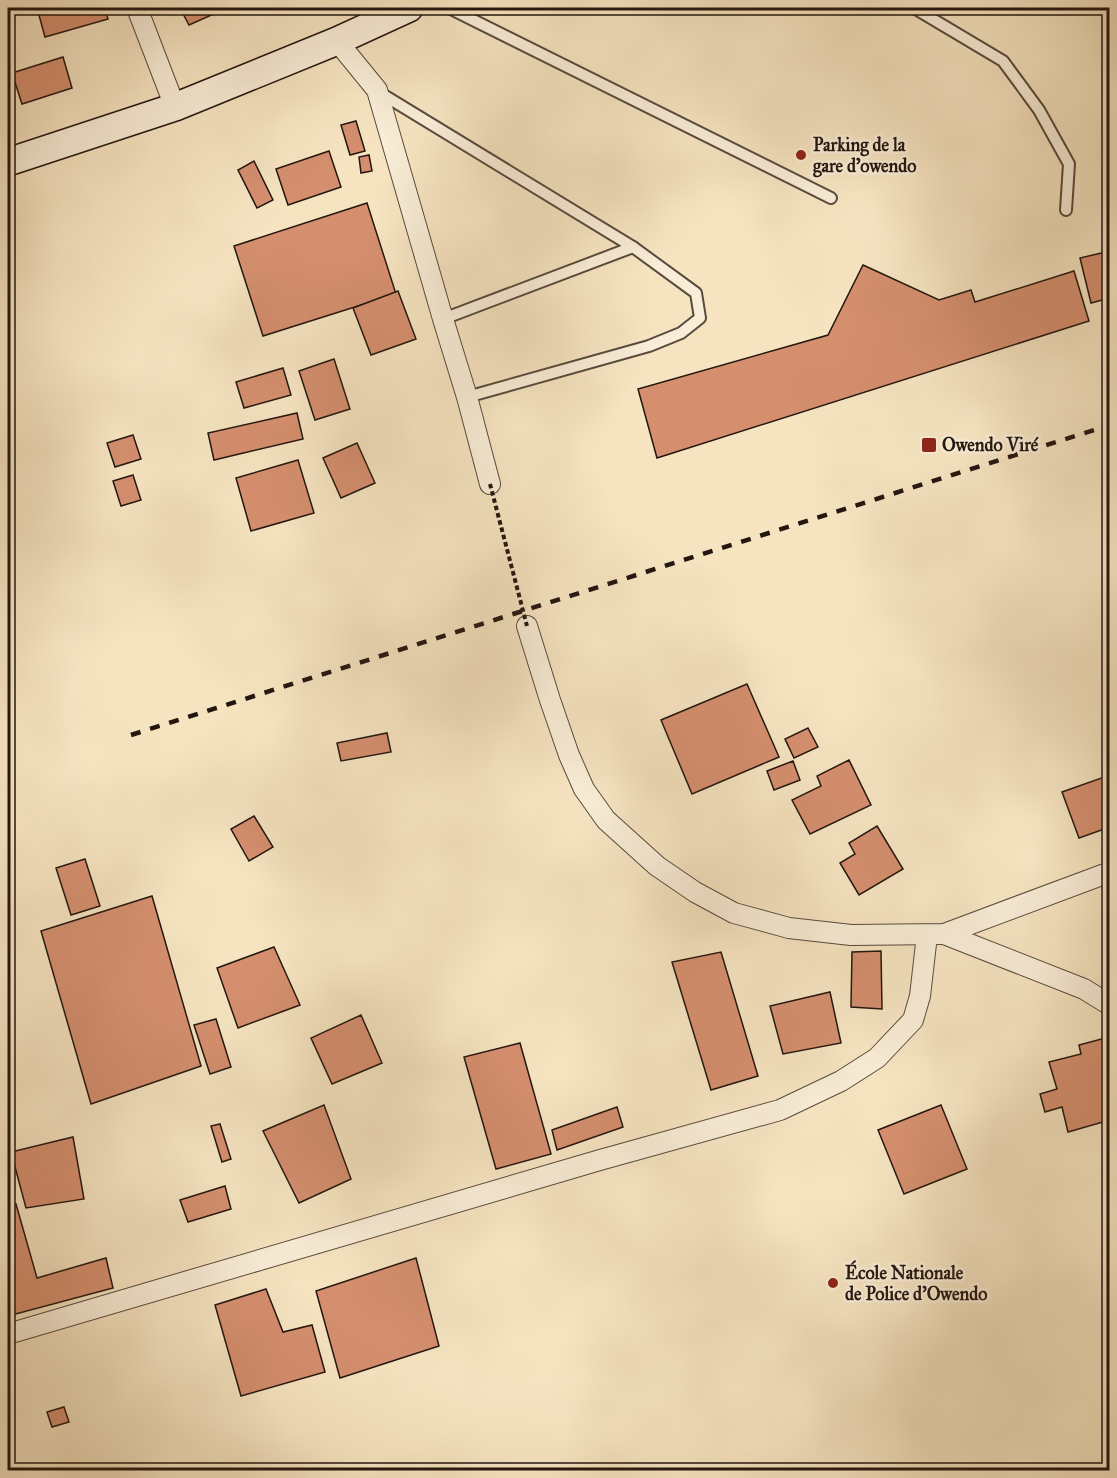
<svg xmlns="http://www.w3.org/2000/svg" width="1117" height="1478" viewBox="0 0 1117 1478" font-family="'IM FELL Great Primer',serif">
  <rect width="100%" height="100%" fill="#f6e4c1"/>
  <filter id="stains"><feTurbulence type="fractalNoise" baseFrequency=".00333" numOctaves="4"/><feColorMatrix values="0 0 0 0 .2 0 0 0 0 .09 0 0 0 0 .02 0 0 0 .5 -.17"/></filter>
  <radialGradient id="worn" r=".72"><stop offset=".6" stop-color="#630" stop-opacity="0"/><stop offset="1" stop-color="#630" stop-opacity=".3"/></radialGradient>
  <g fill="#d58f6f" stroke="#23160f" stroke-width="1.5">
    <path d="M37 8H105L108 19 45 37Z"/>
    <path d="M180 8H227L189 25Z"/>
    <path d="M63 57 72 88 22 104 12 73Z"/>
    <path d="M356 121 365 151 350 155 341 125Z"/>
    <path d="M329 151 341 187 288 205 276 169Z"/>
    <path d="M369 155 372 171 361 173 359 157Z"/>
    <path d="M254 161 273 200 257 208 238 170Z"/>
    <path d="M367 203 396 294 263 336 234 246Z"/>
    <path d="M1110 251V298L1091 303 1080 258Z"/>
    <path d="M863 265 939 300 971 290 975 302 1074 271 1089 321 657 458 638 389 828 335Z"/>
    <path d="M398 291 416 339 371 355 353 308Z"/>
    <path d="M334 359 350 409 315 420 299 371Z"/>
    <path d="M283 368 291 395 244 408 236 382Z"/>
    <path d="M297 413 303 439 214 460 208 433Z"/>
    <path d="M133 435 141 459 115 467 107 443Z"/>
    <path d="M357 443 375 483 341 498 323 458Z"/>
    <path d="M298 460 314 513 251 531 236 478Z"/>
    <path d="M133 475 141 500 121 506 113 481Z"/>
    <path d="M747 684 779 757 692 794 661 720Z"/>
    <path d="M808 728 818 747 794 758 785 739Z"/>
    <path d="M387 733 391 752 341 761 337 743Z"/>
    <path d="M849 760 871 805 810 834 792 800 821 786 817 776Z"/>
    <path d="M793 761 800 780 774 790 767 771Z"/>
    <path d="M1110 775V827L1079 838 1062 792Z"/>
    <path d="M254 816 273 847 249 861 231 829Z"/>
    <path d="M877 826 903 869 859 895 840 863 855 854 849 843Z"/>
    <path d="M85 859 100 906 71 915 56 868Z"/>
    <path d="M152 896 201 1066 91 1104 41 931Z"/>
    <path d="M274 947 300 1005 238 1028 217 968Z"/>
    <path d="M881 951 882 1009 851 1007 852 952Z"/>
    <path d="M721 952 758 1076 711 1090 672 962Z"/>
    <path d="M830 992 841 1043 783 1054 770 1006Z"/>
    <path d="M361 1015 382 1063 332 1084 311 1038Z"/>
    <path d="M216 1019 231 1067 210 1074 194 1025Z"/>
    <path d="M1109 1037 1110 1120 1068 1132 1062 1107 1045 1112 1040 1094 1057 1089 1049 1062 1081 1054 1079 1045Z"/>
    <path d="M520 1043 551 1154 496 1169 464 1057Z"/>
    <path d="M324 1105 351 1179 299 1203 263 1131Z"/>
    <path d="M941 1105 967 1169 904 1194 878 1130Z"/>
    <path d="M617 1107 623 1127 557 1150 552 1130Z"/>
    <path d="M220 1124 231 1159 222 1162 211 1126Z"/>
    <path d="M73 1137 84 1199 26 1208 11 1152Z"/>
    <path d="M225 1186 231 1209 188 1222 180 1200Z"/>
    <path d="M16 1204 37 1278 106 1258 113 1288 8 1316V1207Z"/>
    <path d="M416 1258 439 1346 340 1378 316 1291Z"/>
    <path d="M266 1289 283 1332 312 1325 325 1372 241 1396 215 1305Z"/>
    <path d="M64 1407 69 1422 52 1427 47 1412Z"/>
  </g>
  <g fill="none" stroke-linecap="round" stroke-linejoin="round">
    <g stroke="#584a3c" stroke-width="14">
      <g id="lane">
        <path d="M449 8 831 198"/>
        <path d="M914 8 1003 61 1039 110 1069 164 1066 210"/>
        <path d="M377 91 633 247 696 293 700 318 681 333 649 346 467 397"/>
        <path d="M443 319 633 247"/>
      </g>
    </g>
    <g stroke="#584a3c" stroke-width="22">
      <g id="street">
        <path d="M137 8 175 107"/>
        <path d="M337 41 377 90 443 319 467 397 490 484"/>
        <path d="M527 626 550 700 569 755 584 789 606 820 657 866 695 892 734 913 789 928 851 935 944 934 1110 872"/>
        <path d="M944 934 1084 989 1110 1005"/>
        <path d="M8 1334 600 1160 780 1110 841 1081 877 1058 913 1020 920 996 927 935"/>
      </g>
    </g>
    <g stroke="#23160f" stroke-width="30">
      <path id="secondary" d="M8 162 175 107 337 41 409 8"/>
    </g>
    <use href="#lane" stroke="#f9edd7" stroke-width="10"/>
    <use href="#street" stroke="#f9edd7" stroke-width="20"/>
    <use href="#secondary" stroke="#f9edd7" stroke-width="27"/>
    <path stroke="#23160f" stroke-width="4.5" stroke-dasharray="10 10" stroke-linecap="butt" d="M131 735 1110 425"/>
    <path stroke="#23160f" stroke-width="4" stroke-dasharray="4.5 3" stroke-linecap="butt" d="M490 484 527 626"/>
  </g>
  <g fill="#8f2418" stroke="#f9edd7" stroke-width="2">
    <circle cx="801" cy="155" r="6"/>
    <rect x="921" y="437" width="16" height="16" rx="3"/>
    <circle cx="833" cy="1283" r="6"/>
  </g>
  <g text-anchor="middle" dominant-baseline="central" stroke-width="5" stroke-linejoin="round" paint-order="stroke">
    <g font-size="18" font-weight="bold" fill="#23160f" stroke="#f9edd7" text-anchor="start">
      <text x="813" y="145">Parking de la<tspan x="813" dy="21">gare d'owendo</tspan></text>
      <text x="942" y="445">Owendo Viré</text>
      <text x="845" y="1273">École Nationale<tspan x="845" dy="21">de Police d’Owendo</tspan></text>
    </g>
  </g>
  <rect width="1117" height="1478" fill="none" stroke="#f6e4c1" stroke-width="30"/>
  <rect x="9" y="9" width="1099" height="1460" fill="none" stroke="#23160f" stroke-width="3"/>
  <rect x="15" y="15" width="1087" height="1448" fill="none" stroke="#23160f" stroke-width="1.5"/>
  <rect width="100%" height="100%" filter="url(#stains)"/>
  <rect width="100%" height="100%" fill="url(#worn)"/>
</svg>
